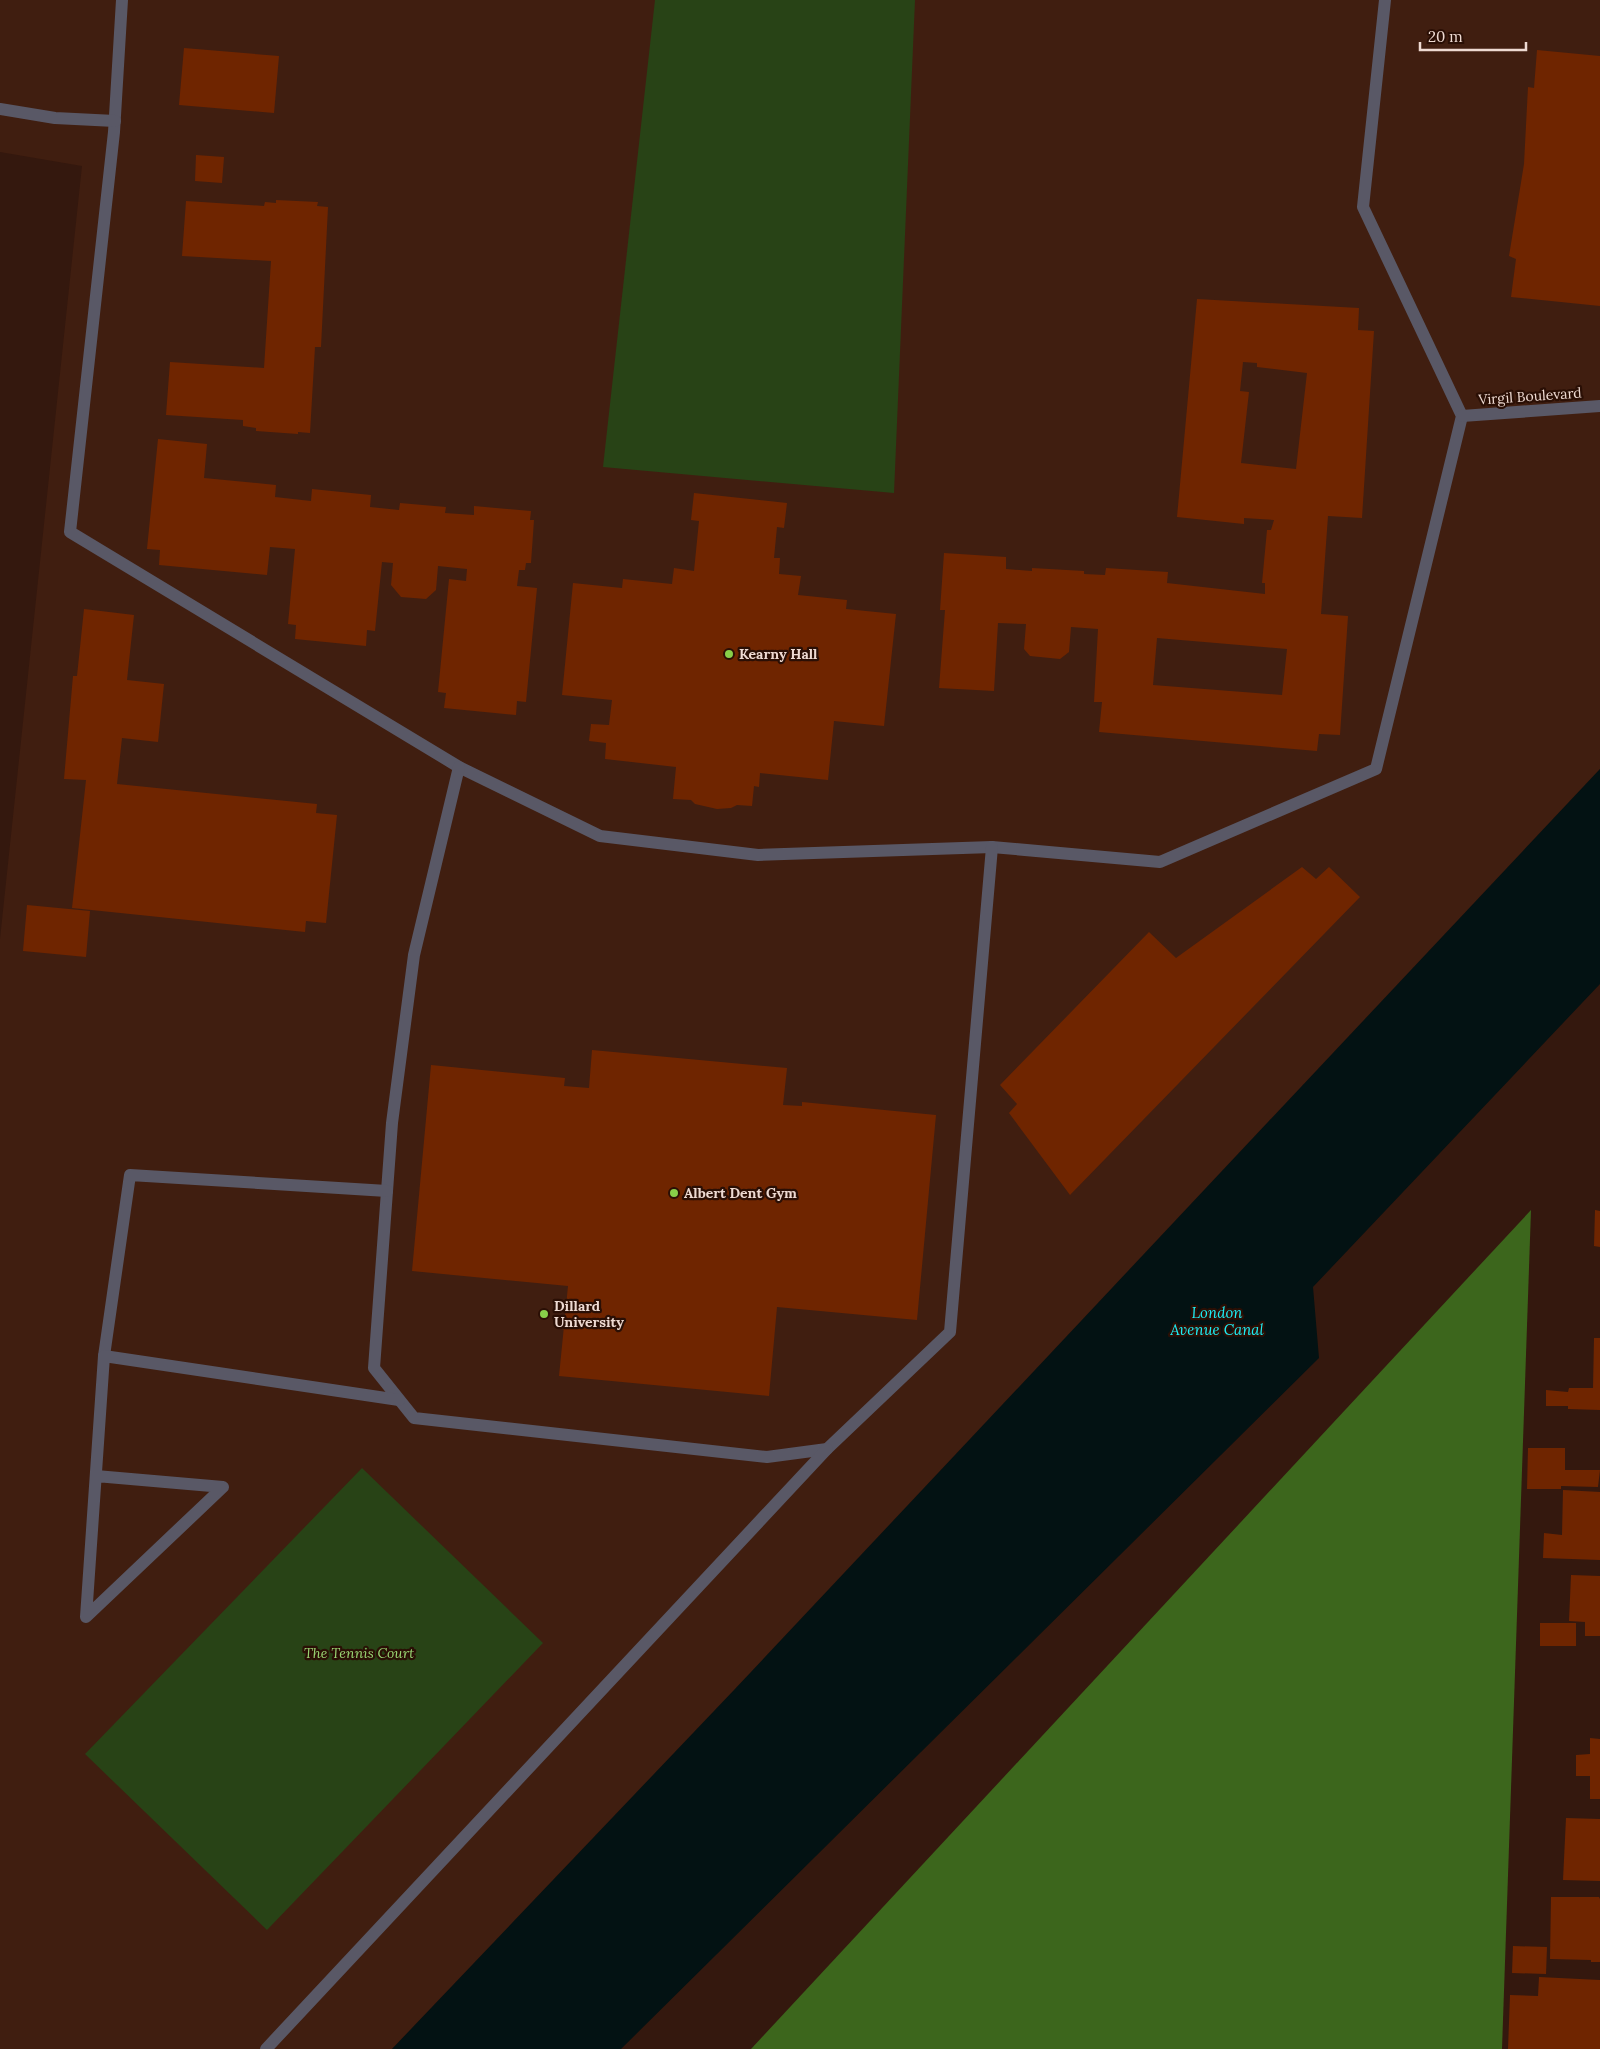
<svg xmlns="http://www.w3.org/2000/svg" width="1600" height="2049" viewBox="0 0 1600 2049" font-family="Lora,serif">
  <rect width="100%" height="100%" fill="#34180e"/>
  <path fill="#401e10" d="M0 0H1600V769L735 1689 392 2049H0V939L82 166 0 152Z"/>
  <g fill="#284316">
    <path d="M655 0H915L894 493 603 467Z"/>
    <path d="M362 1468 543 1643 267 1930 85 1754Z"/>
  </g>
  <path fill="#3c661c" d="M1531 1210 1502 2049H751Z"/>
  <path fill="#031213" d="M1600 769V984L1313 1287 1319 1358 621 2049H392L735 1689Z"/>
  <g fill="#6f2500" fill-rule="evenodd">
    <path d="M184 48 279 56 274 113 179 105Z"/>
    <path d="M1537 50 1600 56V306L1511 297 1516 259 1509 256 1524 164 1528 87 1534 88Z"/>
    <path d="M196 155 224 157 222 183 195 181Z"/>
    <path d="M276 200 318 202 317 206 328 207 321 347H315L310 433 298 432V434L256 431V428L243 426V420L166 415 170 362 264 368 271 261 182 256 186 201 264 206 265 202 276 203Z"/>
    <path d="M1197 299 1359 308 1358 330 1374 331 1362 518 1328 516 1321 614 1348 616 1340 735 1319 734 1317 751 1099 732 1102 702H1094L1098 629 1071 627 1069 652 1060 659 1030 656 1024 649 1026 624 998 623 994 691 939 688 945 610H940L944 553 1006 557V569L1032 571V568L1084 571V574L1105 575 1106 568 1168 572 1167 583 1265 594V583H1262L1267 530H1271L1274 520 1244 518V524L1177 517ZM1243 362 1257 363V367L1307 373 1296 469 1241 463 1249 392 1240 391ZM1157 638 1287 649 1282 695 1153 685Z"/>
    <path d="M158 439 207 444 204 478 276 485 275 497 311 501 312 489 371 495 370 507 399 510 400 503 446 507 445 513 474 515V506L531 511 530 520H534L531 563H526L525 570H519L517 586 537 588 526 702 517 701 516 715 444 708 446 693 438 692 449 579 466 581 467 569 438 566 436 590 426 599 401 597 391 585 393 563 382 562 375 631 367 630 366 646 295 639 296 625 288 624 295 549 270 547 267 575 159 565 160 550 147 549Z"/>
    <path d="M694 493 787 503 784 528 777 527 774 558H780L779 574 801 576 798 595 847 600 846 609 896 614 884 726 834 721 828 780 760 773 759 787 754 786 752 806 737 805 731 808 717 809 695 804 691 800 673 799 676 767 605 759 606 743 589 741 591 724 609 725 612 700 562 695 573 583 622 588 623 579 672 584 674 568 694 571 699 521 691 520Z"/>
    <path d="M84 609 134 615 127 680 164 684 158 742 122 738 117 784 317 804 316 813 337 815 326 923 306 921 305 932 72 908 86 780 64 779 73 676H77Z"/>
    <path d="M1302 867 1316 879 1329 867 1360 897 1070 1195 1009 1113 1017 1104 1000 1085 1149 932 1176 958Z"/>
    <path d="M27 905 90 911 86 957 23 951Z"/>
    <path d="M592 1050 787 1068 783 1105 802 1106V1102L936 1115 917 1320 777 1307 769 1396 559 1376 568 1286 412 1271 431 1065 565 1078 564 1086 589 1088Z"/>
    <path d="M1595 1210 1600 1211V1247L1594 1246Z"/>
    <path d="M1594 1338H1600V1410L1568 1409V1406H1546V1390L1568 1392 1569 1388H1593Z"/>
    <path d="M1528 1448H1565V1470H1600L1598 1487 1561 1486V1489H1527Z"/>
    <path d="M1563 1490 1600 1492V1560L1543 1558 1544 1533 1562 1535Z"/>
    <path d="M1571 1575 1600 1576V1636H1585V1622L1569 1621Z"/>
    <rect x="1540" y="1623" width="36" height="23"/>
    <path d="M1590 1738 1600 1739V1799H1590V1776H1576V1755L1590 1754Z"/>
    <path d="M1566 1818 1600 1819V1881L1563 1880Z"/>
    <path d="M1551 1897H1599L1600 1899V1962H1591V1960L1550 1959Z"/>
    <path d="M1513 1946 1547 1947 1546 1974 1512 1973Z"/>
    <path d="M1539 1977 1600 1980V2049H1508L1510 1995 1538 1996Z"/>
  </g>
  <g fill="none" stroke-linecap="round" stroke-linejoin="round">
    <g stroke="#595866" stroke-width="12">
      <path d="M122 0 114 132 70 532 459 767 600 836 758 855 992 847 1160 862 1376 769 1462 416 1363 207 1385 0"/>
      <path d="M0 109 55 118 115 121"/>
      <path d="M459 767 414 955 392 1123 374 1368 414 1418 767 1457 827 1449 950 1332 992 847"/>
      <path d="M104 1356 130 1175 387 1191"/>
      <path d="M96 1476 223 1487 86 1617 104 1356 399 1400"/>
      <path d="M266 2049 827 1449"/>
    </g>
    <path stroke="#595866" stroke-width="12" d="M1462 416 1600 406"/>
  </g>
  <g fill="#88cf49" stroke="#2a0f05" stroke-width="2">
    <circle cx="729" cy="654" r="5"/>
    <circle cx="674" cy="1193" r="5"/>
    <circle cx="544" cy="1314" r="5"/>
  </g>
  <g text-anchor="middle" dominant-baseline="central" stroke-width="4.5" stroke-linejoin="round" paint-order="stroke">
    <g font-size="14" fill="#eedad2" stroke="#2a0f05">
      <text transform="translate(1530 396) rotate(-4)">Virgil Boulevard</text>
    </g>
    <g font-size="14" font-weight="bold" fill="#eedad2" stroke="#2a0f05" text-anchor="start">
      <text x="739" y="654">Kearny Hall</text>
      <text x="684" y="1193">Albert Dent Gym</text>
      <text x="554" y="1306">Dillard<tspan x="554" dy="16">University</tspan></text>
    </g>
    <g font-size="14" font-style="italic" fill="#99d573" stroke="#2a0f05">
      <text x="359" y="1653">The Tennis Court</text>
    </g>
    <g font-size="15" font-style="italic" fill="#1deef5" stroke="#2a0f05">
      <text x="1217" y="1312">London<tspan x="1217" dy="17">Avenue Canal</tspan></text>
    </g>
  </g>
  <path d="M1420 42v8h106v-8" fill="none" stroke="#eedad2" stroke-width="2.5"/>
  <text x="1428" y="42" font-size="15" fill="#eedad2" stroke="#2a0f05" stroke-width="4" paint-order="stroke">20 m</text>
</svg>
